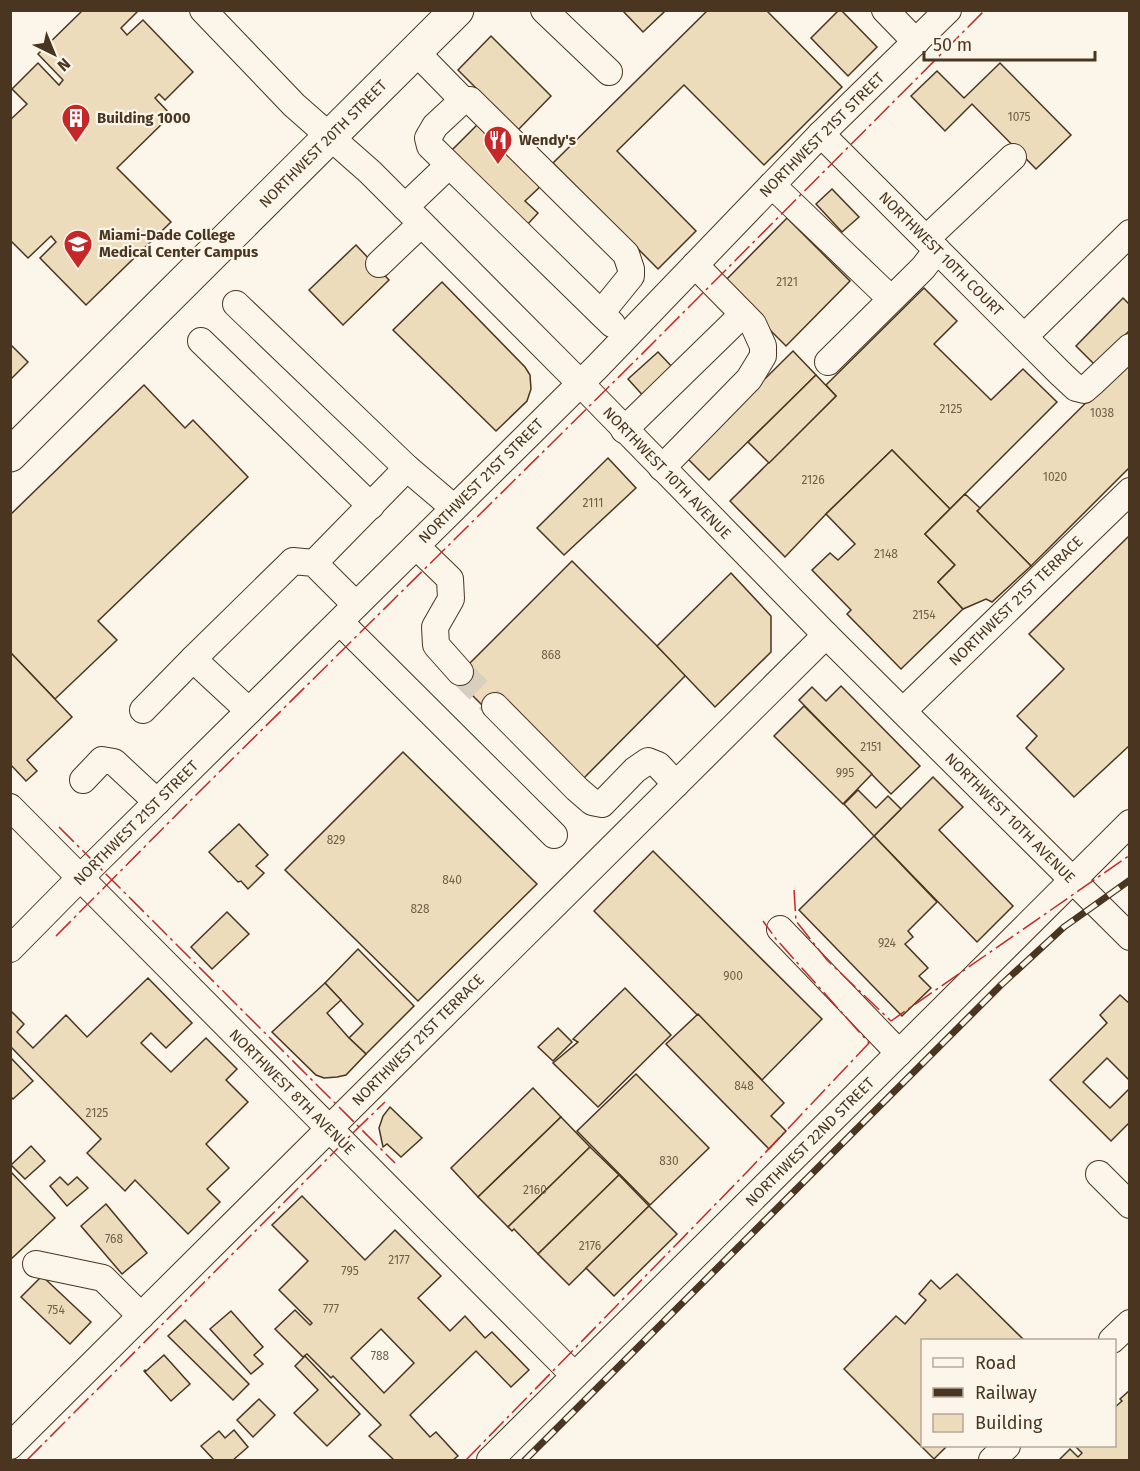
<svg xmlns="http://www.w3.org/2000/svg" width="1140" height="1471" viewBox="0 0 1140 1471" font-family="'Fira Sans',sans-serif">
  <rect width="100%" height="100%" fill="#fbf6e9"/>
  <g fill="#ecdcbc" stroke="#4a3520" stroke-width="1.5" fill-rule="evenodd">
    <path d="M83 10H135L137 12 121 28 127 35 143 20 193 72 165 100 159 94 155 98 171 115 117 168 171 222 86 305 40 258 56 242 51 236 28 258 10 240V120L27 104 12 89 38 63 59 85 63 80 38 54Z"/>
    <path d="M622 10H663L664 12 643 32Z"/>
    <path d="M708 10H766L842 87 764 165 684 85 617 151 696 231 658 269 553 163Z"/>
    <path d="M839 10H841L877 47 848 76 811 38Z"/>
    <path d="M491 36 551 96 518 130 458 70Z"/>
    <path d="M1000 63 1071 135 1036 169 972 104 945 131 911 96 937 71 964 98Z"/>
    <path d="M478 124 543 184 525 201 538 213 527 225 451 151Z"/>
    <path d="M832 189 859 217 842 232 816 204Z"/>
    <path d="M787 218 850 281 786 346 723 283Z"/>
    <path d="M356 245 389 280 343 325 309 290Z"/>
    <path d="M442 282 525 367 530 375 531 389 527 401 496 431 393 330Z"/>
    <path d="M924 288 957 321 934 344 991 400 1023 369 1057 402 950 509 892 450 826 514 785 557 730 501 836 396 826 385Z"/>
    <path d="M1123 298 1130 305V330L1095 365 1076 346Z"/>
    <path d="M10 344 28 362 10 380Z"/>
    <path d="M793 351 816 375 709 480 686 457Z"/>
    <path d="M658 352 676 371 647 400 628 379Z"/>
    <path d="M1130 359V467L1031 566 977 511Z"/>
    <path d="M816 375 836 396 769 463 748 442Z"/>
    <path d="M144 385 185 428 193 420 248 477 98 621 117 640 55 699 10 652V515Z"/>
    <path d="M892 450 950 509 925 534 955 565 938 582 963 609 901 669 847 614 851 610 812 570 830 553 838 560 855 544 826 514Z"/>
    <path d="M608 458 636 488 564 555 537 528Z"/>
    <path d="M965 494 980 508 977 511 1031 566 992 602 986 599 963 609 938 582 955 565 925 534Z"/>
    <path d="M1130 535V745L1074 797 1026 748 1037 736 1017 716 1064 669 1029 634Z"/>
    <path d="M572 561 686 675 581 781 489 712 455 678Z"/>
    <path d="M731 573 771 616V652L715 707 657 646Z"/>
    <path d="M10 652 72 717 27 760 37 771 26 781 10 764Z"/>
    <path d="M841 686 920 766 891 794 799 700 812 687 826 701Z"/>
    <path d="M804 706 872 774 843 804 774 736Z"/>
    <path d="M403 752 537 884 418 1001 285 870Z"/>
    <path d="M933 777 963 807 939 830 1013 906 977 942 874 836Z"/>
    <path d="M858 790 876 808 888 796 901 809 874 836 844 804Z"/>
    <path d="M239 824 268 855 256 866 264 873 248 889 241 881 238 882 209 852Z"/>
    <path d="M874 836 937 902 908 931 913 937 905 944 928 968 919 976 931 988 902 1016 799 910Z"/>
    <path d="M653 851 822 1019 762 1080 594 911Z"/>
    <path d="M227 912 249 934 212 969 191 947Z"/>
    <path d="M358 949 414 1006 366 1054 349 1038 363 1024 325 983Z"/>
    <path d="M148 978 192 1023 166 1048 151 1033 141 1043 171 1072 206 1038 237 1069 226 1080 248 1102 206 1144 229 1168 207 1189 220 1202 188 1234 135 1180 125 1191 87 1153 101 1139 10 1046V1010L24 1024 17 1032 33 1048 66 1015 87 1037Z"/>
    <path d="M325 983 341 1000 327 1013 349 1038 366 1054 346 1075 337 1077 324 1078 316 1075 272 1032Z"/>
    <path d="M625 988 671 1035 598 1107 553 1063 578 1042 573 1039Z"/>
    <path d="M1120 995 1130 1004V1081L1107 1058 1083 1082 1110 1108 1130 1088V1122L1111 1141 1050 1080 1107 1023 1100 1015Z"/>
    <path d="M698 1014 784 1103 771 1116 786 1131 769 1149 666 1044Z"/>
    <path d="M558 1028 572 1042 553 1061 538 1047Z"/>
    <path d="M10 1057 33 1081 13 1099 10 1096Z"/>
    <path d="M636 1074 709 1148 650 1205 577 1131Z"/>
    <path d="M533 1088 561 1117 478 1197 451 1168Z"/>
    <path d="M390 1107 422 1138 401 1157 387 1144 383 1147 379 1128 383 1116Z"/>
    <path d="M561 1117 590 1147 508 1227 478 1197Z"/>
    <path d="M31 1146 45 1161 25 1179 11 1165Z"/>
    <path d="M590 1147 619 1175 538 1254 514 1229 512 1231 508 1227Z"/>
    <path d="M10 1171 55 1218 10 1260Z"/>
    <path d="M619 1175 649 1206 569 1285 538 1254Z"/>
    <path d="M60 1177 68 1185 77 1177 88 1188 67 1206 50 1186Z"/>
    <path d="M302 1196 365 1260 395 1230 441 1276 418 1298 450 1331 465 1316 485 1338 492 1332 529 1370 511 1387 476 1351 410 1415 430 1437 436 1432 458 1456 453 1460H394L369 1436 381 1425 333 1376 331 1378 307 1354 303 1357 275 1329 295 1310 310 1325 312 1323 279 1290 308 1261 272 1225ZM381 1329 414 1363 384 1393 351 1358Z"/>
    <path d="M106 1204 147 1253 122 1274 81 1226Z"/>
    <path d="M649 1206 677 1234 614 1296 586 1268Z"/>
    <path d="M957 1274 1024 1340H922V1446H947L934 1459 844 1369 896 1316 905 1324 926 1300 919 1294 931 1280 940 1289Z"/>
    <path d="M42 1276 91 1322 70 1344 21 1297Z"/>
    <path d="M231 1311 263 1347 254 1355 263 1364 251 1374 210 1329Z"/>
    <path d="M185 1320 249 1384 233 1400 168 1336Z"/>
    <path d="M164 1355 190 1384 171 1401 144 1371 145 1370 146 1371Z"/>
    <path d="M305 1356 360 1414 327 1446 294 1413 318 1390 295 1366Z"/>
    <path d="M1130 1390V1460H1059L1070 1449 1078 1457 1082 1453 1075 1446H1114V1408L1122 1401 1120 1399Z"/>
    <path d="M259 1399 275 1415 253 1437 237 1420Z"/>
    <path d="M234 1430 248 1447 233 1460H214L201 1446 219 1431 225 1438Z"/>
  </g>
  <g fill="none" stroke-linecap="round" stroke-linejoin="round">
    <path stroke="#d8cfc1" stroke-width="26" stroke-dasharray="26 13" stroke-linecap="butt" d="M460 672 495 706"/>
    <g stroke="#4a3520" stroke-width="28">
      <g id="minor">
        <path d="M203 10 294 105 370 172 405 207 580 383 826 635 1130 937"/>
        <path d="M544 10 609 72"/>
        <path d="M885 10 916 42"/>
        <path d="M416 52 463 100H470L626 254 631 269V276L601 313"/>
        <path d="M463 100 435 126 428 138 430 146 612 324"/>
        <path d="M821 134 1061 374 1076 388 1084 390 1092 383 1130 347"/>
        <path d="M772 185 891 299"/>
        <path d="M405 207 449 165"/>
        <path d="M926 239 1013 157"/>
        <path d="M379 264 421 224"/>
        <path d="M236 304 407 468 454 508"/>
        <path d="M1024 337 1130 233"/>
        <path d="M201 341 371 506"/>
        <path d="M828 362 923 268 937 250"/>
        <path d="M624 430 743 314"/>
        <path d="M662 468 749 379 763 356V346L753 324 695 265"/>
        <path d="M416 546 450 579 451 599 435 627 436 645 460 672"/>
        <path d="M314 563 407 468"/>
        <path d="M340 622 554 835"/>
        <path d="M495 706 577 789 592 802 602 804 635 770 648 761 658 765 676 784"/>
        <path d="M143 710 193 659"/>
        <path d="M249 711 193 659 293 561 314 563 356 605"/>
        <path d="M903 711 1130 491"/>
        <path d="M83 780 102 760 114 762 157 802"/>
        <path d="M10 807 574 1375"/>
        <path d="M780 929 899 1053"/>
        <path d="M10 949 80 878 597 367 821 134 948 10"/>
        <path d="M1099 1174 1130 1205"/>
        <path d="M36 1264 103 1278 141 1316"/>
        <path d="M1112 1340 1130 1323"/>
        <path d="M10 1446 826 635"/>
        <path d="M490 1460 1130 823"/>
        <path d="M992 1460 1007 1446"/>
      </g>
    </g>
    <g stroke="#4a3520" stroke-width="35">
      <path id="major" d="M10 455 457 10"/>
    </g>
    <use href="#minor" stroke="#fbf6e9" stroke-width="26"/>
    <use href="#major" stroke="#fbf6e9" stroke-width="33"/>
    <g stroke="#4a3520" stroke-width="7">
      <path id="rail" d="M525 1460 1001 985 1064 927 1130 880"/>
    </g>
    <use href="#rail" stroke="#fbf6e9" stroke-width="4.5" stroke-dasharray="14" stroke-linecap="butt"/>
    <g stroke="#c62828" stroke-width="1.5" stroke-dasharray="21 4.5 3 4.5" stroke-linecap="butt">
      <path d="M59 827 395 1163"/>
      <path d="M794 890 796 921 827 960 891 1021 1130 855"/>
      <path d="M56 936 202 789 640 356 985 10"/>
      <path d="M27 1460 359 1127 385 1102"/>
      <path d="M466 1460 746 1173 869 1043 776 939 763 921"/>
    </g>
  </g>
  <defs>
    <g id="building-pin" transform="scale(1.5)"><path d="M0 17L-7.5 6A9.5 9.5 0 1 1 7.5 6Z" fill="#c62828" stroke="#fbf6e9"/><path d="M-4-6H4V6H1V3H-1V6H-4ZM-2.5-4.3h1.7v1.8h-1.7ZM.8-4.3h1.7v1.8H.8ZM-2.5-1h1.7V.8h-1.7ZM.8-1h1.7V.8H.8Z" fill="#fff"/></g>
    <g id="restaurant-pin" transform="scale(1.5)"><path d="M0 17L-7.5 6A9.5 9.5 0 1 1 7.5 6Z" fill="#c62828" stroke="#fbf6e9"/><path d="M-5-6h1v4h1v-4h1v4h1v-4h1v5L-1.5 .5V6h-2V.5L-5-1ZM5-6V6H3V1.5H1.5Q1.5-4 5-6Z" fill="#fff"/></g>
    <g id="university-pin" transform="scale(1.5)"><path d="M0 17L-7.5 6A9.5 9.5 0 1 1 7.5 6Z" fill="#c62828" stroke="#fbf6e9"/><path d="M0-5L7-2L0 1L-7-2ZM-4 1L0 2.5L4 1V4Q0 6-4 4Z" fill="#fff"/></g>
  </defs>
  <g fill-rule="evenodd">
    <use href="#building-pin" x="76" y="118"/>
    <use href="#restaurant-pin" x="498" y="140"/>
    <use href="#university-pin" x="78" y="244"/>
  </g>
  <g text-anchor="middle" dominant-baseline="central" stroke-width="4.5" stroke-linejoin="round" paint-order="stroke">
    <g font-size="12" fill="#725f47">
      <text x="1019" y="117">1075</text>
      <text x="787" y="282">2121</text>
      <text x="951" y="409">2125</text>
      <text x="1102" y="413">1038</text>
      <text x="1055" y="477">1020</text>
      <text x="813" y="480">2126</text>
      <text x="593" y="503">2111</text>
      <text x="886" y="554">2148</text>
      <text x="924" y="615">2154</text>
      <text x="551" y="655">868</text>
      <text x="871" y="747">2151</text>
      <text x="845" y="773">995</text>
      <text x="336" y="840">829</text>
      <text x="452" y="880">840</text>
      <text x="420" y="909">828</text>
      <text x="887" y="943">924</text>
      <text x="733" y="976">900</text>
      <text x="744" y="1086">848</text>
      <text x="97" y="1113">2125</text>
      <text x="669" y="1161">830</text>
      <text x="535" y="1190">2160</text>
      <text x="114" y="1239">768</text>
      <text x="590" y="1246">2176</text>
      <text x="399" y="1260">2177</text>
      <text x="350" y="1271">795</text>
      <text x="331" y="1309">777</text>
      <text x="56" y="1310">754</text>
      <text x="380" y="1356">788</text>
    </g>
    <g font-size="15" font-weight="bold" fill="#4a3520" stroke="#fbf6e9" text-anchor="start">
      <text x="97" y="118">Building 1000</text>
      <text x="519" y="140">Wendy's</text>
      <text x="99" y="235">Miami-Dade College<tspan x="99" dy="17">Medical Center Campus</tspan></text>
    </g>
    <g font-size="15" fill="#4a3520" stroke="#fbf6e9">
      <text transform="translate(822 135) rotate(-45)">NORTHWEST 21ST STREET</text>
      <text transform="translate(323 144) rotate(-45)">NORTHWEST 20TH STREET</text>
      <text transform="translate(941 254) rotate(45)">NORTHWEST 10TH COURT</text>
      <text transform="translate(667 473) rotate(46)">NORTHWEST 10TH AVENUE</text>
      <text transform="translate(481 481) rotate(-45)">NORTHWEST 21ST STREET</text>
      <text transform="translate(1016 601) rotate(-44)">NORTHWEST 21ST TERRACE</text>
      <text transform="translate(1010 818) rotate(45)">NORTHWEST 10TH AVENUE</text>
      <text transform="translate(136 823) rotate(-45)">NORTHWEST 21ST STREET</text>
      <text transform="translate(418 1040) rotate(-45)">NORTHWEST 21ST TERRACE</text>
      <text transform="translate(292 1092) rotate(45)">NORTHWEST 8TH AVENUE</text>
      <text transform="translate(810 1142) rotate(-45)">NORTHWEST 22ND STREET</text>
    </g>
  </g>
  <rect width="1140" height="1471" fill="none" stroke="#4a3520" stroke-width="24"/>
  <rect x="921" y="1339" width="195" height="108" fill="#fbf6e9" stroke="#b4a999" stroke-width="1.5"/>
  <rect x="933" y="1358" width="30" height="9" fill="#fbf6e9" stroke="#b4a999" stroke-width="1.5"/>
  <text x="975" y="1369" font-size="18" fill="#4a3520">Road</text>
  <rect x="933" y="1388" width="30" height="9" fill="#4a3520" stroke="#b4a999" stroke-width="1.5"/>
  <text x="975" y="1399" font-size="18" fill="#4a3520">Railway</text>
  <rect x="933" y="1414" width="30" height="18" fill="#ecdcbc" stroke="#b4a999" stroke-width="1.5"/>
  <text x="975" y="1429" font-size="18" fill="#4a3520">Building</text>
  <g transform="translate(54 54) rotate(137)" stroke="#fbf6e9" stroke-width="4.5" paint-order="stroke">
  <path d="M0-4.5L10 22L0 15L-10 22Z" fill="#4a3520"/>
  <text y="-9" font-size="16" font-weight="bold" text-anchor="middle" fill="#4a3520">N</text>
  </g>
  <path d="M924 51v9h171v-9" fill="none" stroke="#4a3520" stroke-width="3"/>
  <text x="933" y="51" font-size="18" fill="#4a3520" stroke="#fbf6e9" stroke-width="4.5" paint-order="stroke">50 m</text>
</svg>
